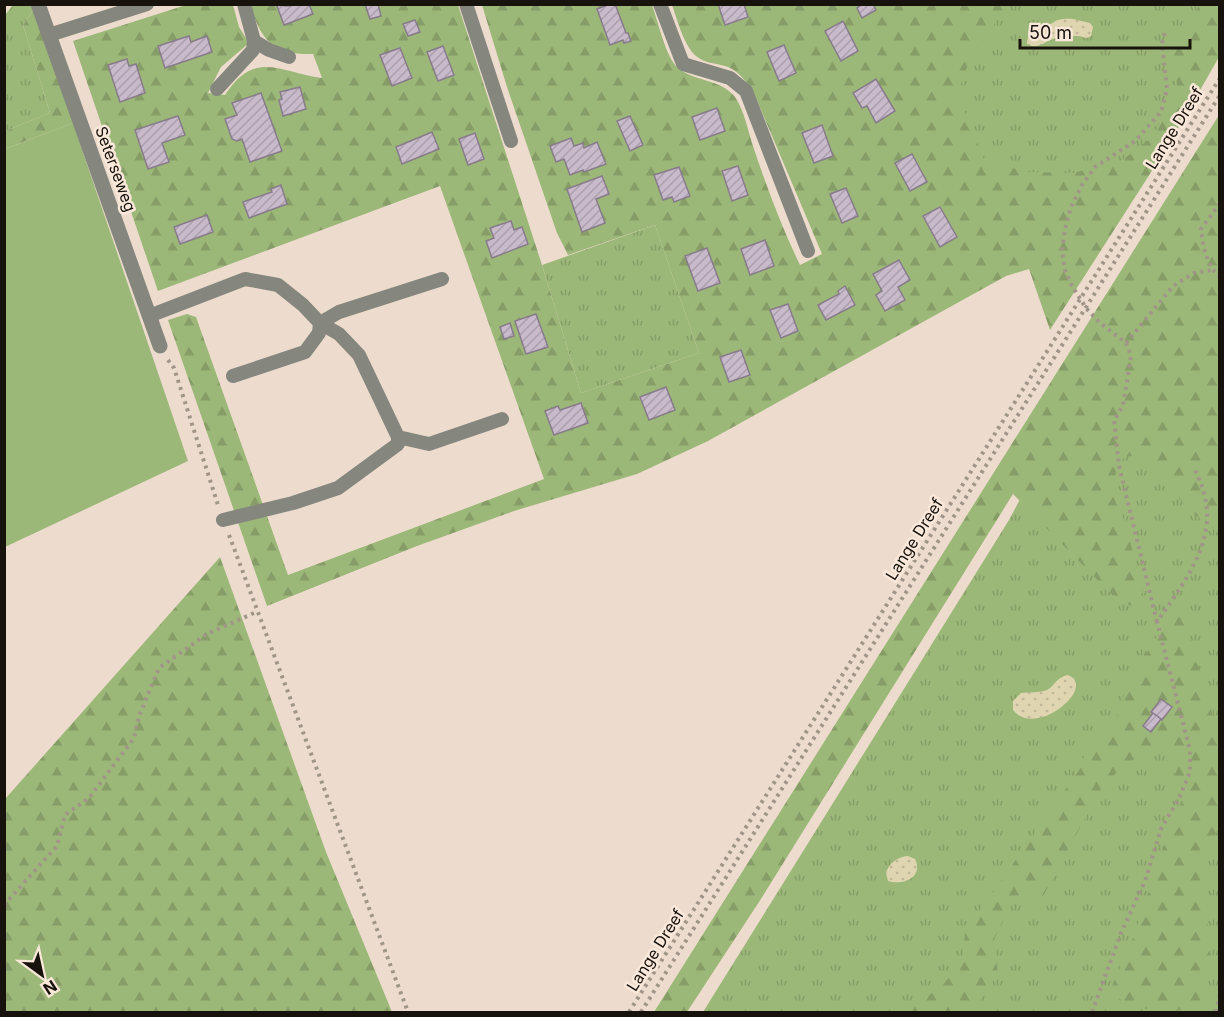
<svg xmlns="http://www.w3.org/2000/svg" width="1224" height="1017" viewBox="0 0 1224 1017" font-family="Inter,sans-serif">
  <defs>
    <pattern id="grass-tufts" width="24" height="20" patternUnits="userSpaceOnUse" patternTransform="scale(1.5)"><rect width="24" height="20" fill="#9cb878"/><path d="M3 7l-1-3M5 7V3M7 7l1-3M15 17l-1-3M17 17v-4M19 17l1-3" fill="none" stroke="#869d67"/></pattern>
    <pattern id="forest-firs" width="22" height="20" patternUnits="userSpaceOnUse" patternTransform="scale(1.5)"><rect width="22" height="20" fill="#9cb878"/><path d="M5 1l3.5 6h-7zM16 11l3.5 6h-7z" fill="#869d67"/></pattern>
    <pattern id="sand-dots" width="8" height="8" patternUnits="userSpaceOnUse" patternTransform="scale(1.5)"><rect width="8" height="8" fill="#dfd6b1"/><path d="M2 2h.1M6 6h.1" fill="none" stroke="#bfb797" stroke-width="1.8" stroke-linecap="round"/></pattern>
    <pattern id="building-hatch" width="6" height="6" patternUnits="userSpaceOnUse" patternTransform="scale(1.5)"><rect width="6" height="6" fill="#c8bacb"/><path d="M-1 1l2-2M0 6l6-6M5 7l2-2" fill="none" stroke="#ab9fad"/></pattern>
  </defs>
  <rect width="100%" height="100%" fill="#eddccd"/>
  <g fill="url(#grass-tufts)">
    <path d="M13 5H32L34 9 23 25 50 113 5 131V15Z"/>
    <path d="M934 5H1219V37L1045 305 948 84Z"/>
    <path d="M1219 151V1012H703L1009 520 1098 353Z"/>
    <path d="M655 225 699 353 581 393 542 265Z"/>
  </g>
  <g fill="url(#forest-firs)">
    <path d="M186 5H233L239 27 249 43 221 67 208 93 225 95C255 49 279 72 322 78L313 54C272 55 262 41 250 5H458L542 265 581 393 699 353 655 225 568 255 557 233 507 87 482 5H652C658 21 666 58 678 68 695 82 721 79 735 97 745 112 748 132 754 149 767 188 782 228 800 265L822 254 756 98C749 86 742 73 728 67 717 63 705 64 696 56 684 46 677 19 672 5H1008L971 57 957 94 984 159 1026 172 1073 173 1121 161 1150 139 1179 94 1171 50 1190 23 1199 5H1220L1219 57 1171 141 1050 330 1029 269 1006 276 708 441 637 474 514 511 417 546 267 606 168 320 187 314 196 317 288 575 544 479 440 186 158 291 73 41Z"/>
    <path d="M34 9 73 123 5 149V131L50 113 23 25Z"/>
    <path d="M1219 115V533L1185 507 1162 472 1146 457 1127 456 1120 461 1116 472 1112 494 1126 524 1145 603 1144 607 1121 604 1013 494 759 902 687 1012H654Z"/>
    <path d="M220 557 326 852 392 1012H5V799Z"/>
    <path d="M1180 602 1219 737V826L1207 856 1206 897 1210 959 1205 1000 1184 1011 1166 1008 1138 1009 1109 993 1133 938 1168 834 1185 798 1164 753 1151 749 1126 764 1103 785 1043 896 1012 899 994 940 998 974 971 1012H904L941 987 962 962 965 932 1082 766 1081 761 1118 714 1128 681Z"/>
  </g>
  <g fill="url(#sand-dots)">
    <path d="M1073 19 1090 23 1093 27 1091 36C1085 40 1084 36 1077 36 1071 36 1060 37 1053 39 1043 42 1038 50 1027 44 1027 34 1033 32 1042 29 1056 23 1053 18 1073 19Z"/>
    <path d="M1068 675C1098 687 1036 739 1013 710V701L1021 693C1029 692 1039 693 1047 690 1055 686 1055 678 1068 675Z"/>
    <path d="M908 856 915 859C924 877 903 886 888 881L886 873C889 863 897 857 908 856Z"/>
  </g>
  <path fill="#9cb878" d="M73 123 188 461 5 547V149Z"/>
  <g fill="url(#building-hatch)" stroke="#887b8a" stroke-width="1.5">
    <path d="M281 4 285 6 309 4 313 14 284 25 277 6Z"/>
    <path d="M365 4H378L381 16 370 19Z"/>
    <path d="M610 4H615L626 33H628L631 41 624 43 623 40 610 45 597 9Z"/>
    <path d="M718 4H744L748 17 725 25Z"/>
    <path d="M863 4H873L876 10 862 18 857 8Z"/>
    <path d="M415 20 420 32 408 36 403 24Z"/>
    <path d="M843 21 858 51 841 61 825 31Z"/>
    <path d="M189 36 191 42 207 36 212 52 165 68 158 46Z"/>
    <path d="M784 45 796 73 779 81 767 52Z"/>
    <path d="M443 46 454 75 438 81 427 52Z"/>
    <path d="M400 48 412 78 392 86 380 55Z"/>
    <path d="M127 59 129 66 136 64 145 93 120 102 108 65Z"/>
    <path d="M876 79 895 111 876 123 867 106 862 108 853 93Z"/>
    <path d="M300 87 306 109 283 116 279 100 282 99 280 92Z"/>
    <path d="M261 93 282 151 250 162 242 139 237 141 232 139 225 119 237 115 232 103Z"/>
    <path d="M717 108 725 131 700 140 692 117Z"/>
    <path d="M178 116 185 135 162 143 169 162 148 169 135 130Z"/>
    <path d="M630 116 643 145 630 151 617 121Z"/>
    <path d="M822 125 833 156 814 163 802 133Z"/>
    <path d="M432 132 439 149 402 164 396 147Z"/>
    <path d="M475 133 484 159 468 165 459 139Z"/>
    <path d="M571 138 574 146 583 143 584 148 597 142 606 164 584 172 583 170 570 175 564 159 556 162 550 146Z"/>
    <path d="M912 154 927 182 910 191 895 163Z"/>
    <path d="M738 166 748 195 732 201 722 171Z"/>
    <path d="M679 167 690 196 674 202 672 197 663 200 654 175Z"/>
    <path d="M602 176 609 194 596 199 605 223 582 232 567 189Z"/>
    <path d="M281 185 287 204 249 218 243 202 272 192 271 189Z"/>
    <path d="M846 188 858 216 842 223 830 194Z"/>
    <path d="M940 207 957 237 940 247 923 216Z"/>
    <path d="M207 215 213 232 180 244 174 227Z"/>
    <path d="M511 221 514 230 522 227 528 244 492 258 486 241 494 238 490 228Z"/>
    <path d="M765 240 774 266 750 275 741 249Z"/>
    <path d="M707 248 720 283 698 291 685 256Z"/>
    <path d="M899 260 910 280 898 287 905 300 885 311 876 295 882 291 873 274Z"/>
    <path d="M845 286 855 305 826 320 818 305 839 294 838 291Z"/>
    <path d="M788 304 798 331 781 338 770 310Z"/>
    <path d="M536 314 548 347 526 354 515 321Z"/>
    <path d="M510 323 514 336 504 339 500 327Z"/>
    <path d="M741 350 750 375 729 382 720 357Z"/>
    <path d="M666 387 675 410 649 420 640 397Z"/>
    <path d="M581 403 588 423 554 435 545 411 558 406 560 410Z"/>
    <path d="M1161 699 1172 707 1162 720 1151 712Z"/>
    <path d="M1153 713 1161 719 1151 732 1143 726Z"/>
  </g>
  <g fill="none" stroke-linecap="round" stroke-linejoin="round">
    <g stroke="#a19488" stroke-width="4" stroke-dasharray="3 4.5" stroke-linecap="butt">
      <path d="M1220 203 1201 229C1203 246 1206 265 1220 277"/>
      <path d="M1126 343 1173 286 1194 273 1212 270"/>
      <path d="M168 360 174 368 218 505"/>
      <path d="M229 535 408 1012"/>
      <path d="M1157 622 1119 466 1114 420 1123 406 1131 356 1126 343 1099 322 1086 308 1072 286 1065 270 1062 250 1065 229 1071 207 1082 185 1095 167 1135 141 1161 112 1167 89 1162 43 1165 32"/>
      <path d="M1220 870V893"/>
      <path d="M4 905 57 846 65 815 89 798 134 738 139 716 159 668 207 634 254 613"/>
      <path d="M629 1012 1220 78"/>
      <path d="M641 1012 1220 95"/>
      <path d="M1092 1012 1121 933 1145 881 1161 829 1179 798 1190 772V750L1157 622C1182 585 1218 542 1204 493 1202 484 1197 476 1194 467"/>
      <path d="M1216 1012 1220 994"/>
    </g>
    <g stroke="#85877f" stroke-width="14">
      <path d="M244 4 254 41 269 50 289 57"/>
      <path d="M466 4 511 141"/>
      <path d="M660 4 683 64 730 78 746 91 808 251"/>
      <path d="M49 35 147 4"/>
      <path d="M217 89 253 50 254 41"/>
      <path d="M149 316 245 279 278 285 303 305 320 323 339 334 359 355 398 437V444L338 488 293 503 223 520"/>
      <path d="M233 376 305 352 319 333 320 323 339 312 442 279"/>
      <path d="M398 437 429 444 502 419"/>
    </g>
    <path stroke="#85877f" stroke-width="15" d="M38 4 160 346"/>
  </g>
  <g text-anchor="middle" dominant-baseline="central" stroke-width="5" stroke-linejoin="round" paint-order="stroke">
    <g font-size="16" fill="#18120d" stroke="#fae9da">
      <text transform="translate(1174 128) rotate(-58)">Lange Dreef</text>
      <text transform="translate(116 169) rotate(70)">Seterseweg</text>
      <text transform="translate(914 539) rotate(-58)">Lange Dreef</text>
      <text transform="translate(655 950) rotate(-58)">Lange Dreef</text>
    </g>
  </g>
  <rect width="1224" height="1017" fill="none" stroke="#18120d" stroke-width="12"/>
  <g transform="translate(42 975) rotate(147)" stroke="#fae9da" stroke-width="4.5" paint-order="stroke">
  <path d="M0-4.5L10 22L0 15L-10 22Z" fill="#18120d"/>
  <text y="-9" font-size="16" font-weight="bold" text-anchor="middle" fill="#18120d">N</text>
  </g>
  <path d="M1020 39v9h170v-9" fill="none" stroke="#18120d" stroke-width="3"/>
  <text x="1029" y="39" font-size="18" fill="#18120d" stroke="#fae9da" stroke-width="4.5" paint-order="stroke">50 m</text>
</svg>
